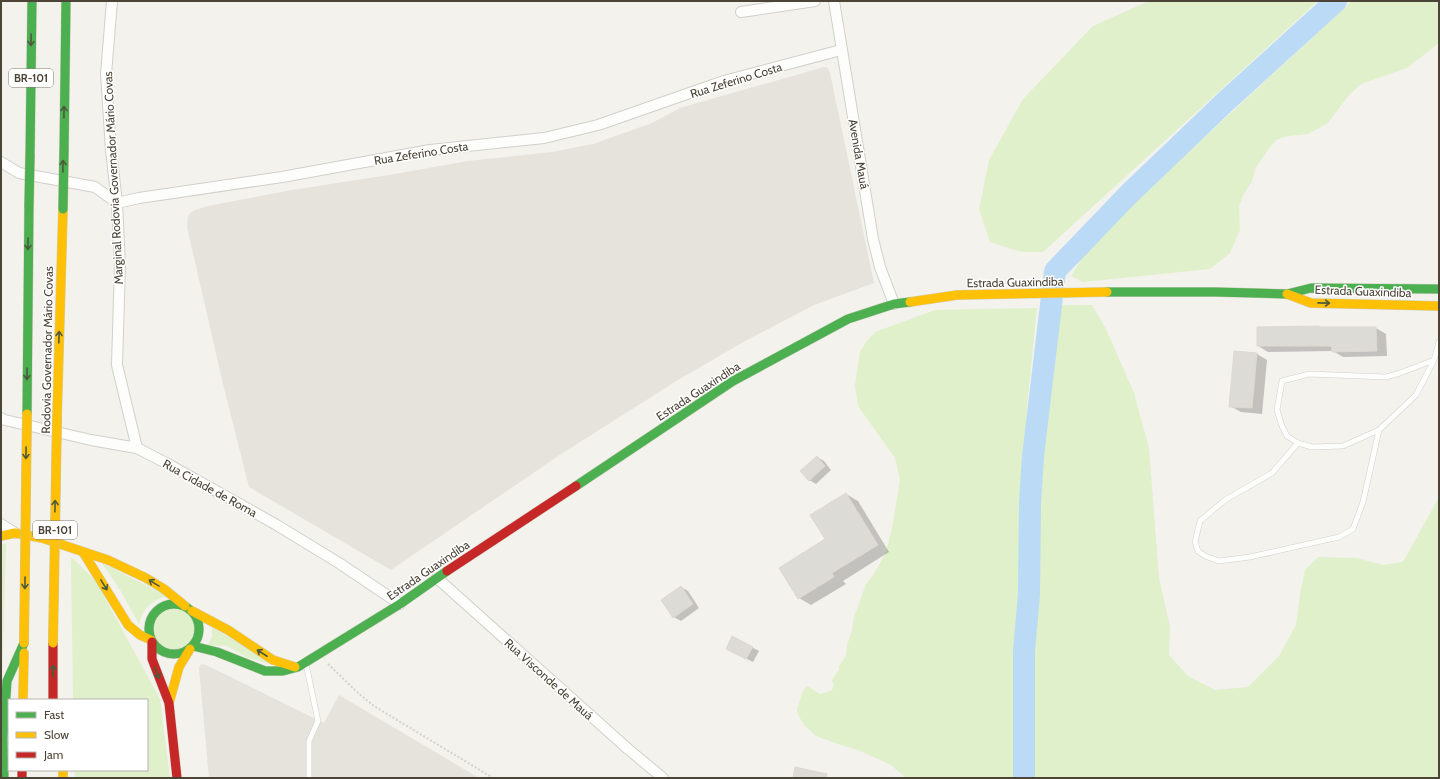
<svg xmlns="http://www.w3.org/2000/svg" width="1440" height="779" viewBox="0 0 1440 779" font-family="Cabin,sans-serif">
  <rect width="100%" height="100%" fill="#f3f2ed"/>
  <g fill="#e6e2dc">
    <path d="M824 67 828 68 830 73 874 283 814 305 745 341 678 380 558 456 391 570 249 487 223 384 187 227 188 217 190 213 195 210 208 206 292 190 389 175 468 161 552 152 593 144 652 123 680 108Z"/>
    <path d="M201 664 206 665 324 723 339 695 479 778H209L199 668Z"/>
  </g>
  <g fill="#dff0cb">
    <path d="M1149 1H1318L1043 252H1021L990 242 979 209 989 160 1023 99 1093 26Z"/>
    <path d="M1352 1H1439V43L1407 68 1361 84 1349 95 1327 124 1308 134 1288 136 1276 140 1268 150 1256 167 1252 181 1243 196 1239 206 1240 230 1230 253 1210 269 1083 282 1071 276 1083 257 1088 245Z"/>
    <path d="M1061 305H1092L1106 329 1134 393 1149 448 1159 578 1170 627 1169 655 1188 676 1215 690 1248 687 1279 656 1296 625 1300 594 1305 570 1318 557 1357 558 1383 565 1403 562 1439 497V778H1029L1032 656 1044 445Z"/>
    <path d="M1037 308 1027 408 1018 604 1015 778H906L891 765 858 750 838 744 816 736 805 726 798 715 797 709 803 691 807 686 820 694 831 691 834 686 832 680 839 669V666L846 656 847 645 852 631 854 617 866 584 874 574 886 552 892 529 900 480 895 458 858 406 855 386 860 352 866 342 875 332 935 310Z"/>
    <path d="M6 543 2 685 1 697V545Z"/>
    <path d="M71 557 95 580 160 699 170 778H75L74 770H147V700H73Z"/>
    <path d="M102 563 167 596C151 600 143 608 139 624L122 593Z"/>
    <circle cx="174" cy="630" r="21"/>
    <path d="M212 627 276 666 246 657 227 646 208 645 212 637Z"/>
  </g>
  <g fill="#0003">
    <path d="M1376 328 1386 334 1387 356 1343 357 1333 351 1268 352 1258 346Z"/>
    <path d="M1235 352 1257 354 1267 360 1262 414 1241 412 1230 406Z"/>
    <path d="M817 457 824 461 831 470 816 484 809 480Z"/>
    <path d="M846 494 858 501 889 552 843 581 846 584 811 605 799 598Z"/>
    <path d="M681 587 688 591 699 608 681 621 674 617Z"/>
    <path d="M733 637 759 651 753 662 733 652Z"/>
  </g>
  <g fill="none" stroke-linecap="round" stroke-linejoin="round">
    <path stroke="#badaf5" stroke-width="22" d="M1024 778V651L1029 594 1030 503 1033 456 1055 271 1128 195 1224 103 1336 1"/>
  </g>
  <g fill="#dddbd5" stroke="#dcd9d2">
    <path d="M1319 326V327H1376L1377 351 1332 352 1331 346H1257V327Z"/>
    <path d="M1234 351 1257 353 1252 408 1229 407Z"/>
    <path d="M817 456 825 466 809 481 800 471Z"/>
    <path d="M846 493 878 545 832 573 834 577 798 599 779 568 825 539 810 515Z"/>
    <path d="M681 586 693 604 673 618 661 600Z"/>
    <path d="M732 636 753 647 746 659 726 649Z"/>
    <path d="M795 767 827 774 826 778H793Z"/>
  </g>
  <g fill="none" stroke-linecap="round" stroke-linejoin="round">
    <g stroke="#d1d0ca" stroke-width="6">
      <g id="lane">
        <path d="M1434 360 1400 373 1386 377 1309 374 1282 381 1277 410 1282 426 1287 436 1298 443 1312 447 1343 446 1379 430 1416 395 1434 360 1439 342"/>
        <path d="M1298 443 1272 473 1225 500 1200 521 1195 542 1198 551 1205 556 1219 561 1250 557 1339 537 1353 529 1363 502 1379 430"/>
        <path d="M306 664 318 721 309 741V778"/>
      </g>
    </g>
    <g stroke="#d1d0ca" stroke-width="12">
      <g id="street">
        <path d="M112 1 106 74 111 150 117 203 120 265 117 365 137 448"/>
        <path d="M834 1 873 239 880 267 894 304"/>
        <path d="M741 12 815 1"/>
        <path d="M1 162 19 173 95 187 117 203 139 198 282 177 430 150 544 138 598 125 724 81 841 50"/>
        <path d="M1 418 5 420 91 440 137 448 168 464 275 524 339 563 400 604"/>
        <path d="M1 524 15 533"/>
        <path d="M437 578 628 749 663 778"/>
      </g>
    </g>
    <g stroke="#d3d0c3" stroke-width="10">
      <g id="fast">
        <path d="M64 151 66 1"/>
        <path d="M30 156 32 1"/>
        <path d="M1107 292H1216L1287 294 1311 288 1439 289"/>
        <path d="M27 414 29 205"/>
        <path d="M576 486 733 381 848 319 894 304 910 302"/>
        <circle cx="174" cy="629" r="25"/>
        <path d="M193 646 217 652 265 671H283L298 667 400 604 447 571"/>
        <path d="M4 778 3 739 7 681 24 643"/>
      </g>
    </g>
    <g stroke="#d3d0c3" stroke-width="10">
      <g id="slow">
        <path d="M1287 294 1311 303 1439 306"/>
        <path d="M910 302 957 295 1107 292"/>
        <path d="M57 418 63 209"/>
        <path d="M1 536 15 533 42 538 108 560 146 578 164 589 185 606"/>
        <path d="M83 552 128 625 140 635 151 640"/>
        <path d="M192 611 228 630 273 660 295 667"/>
        <path d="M23 700 24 653"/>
        <path d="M169 703 179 667 190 649"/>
        <path d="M63 770V778"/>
      </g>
    </g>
    <g stroke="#d3d0c3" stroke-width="10">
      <g id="jam">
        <path d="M447 571 576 486"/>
        <path d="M152 642V659L169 703 177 778"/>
        <path d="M53 643V700"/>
        <path d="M22 770V778"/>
      </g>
    </g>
    <path stroke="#d3d2cb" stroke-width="2" stroke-dasharray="2 2" stroke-linecap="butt" d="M328 664 359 694 374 706 493 778"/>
    <use href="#lane" stroke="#fdfdfc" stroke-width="5"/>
    <use href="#street" stroke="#fdfdfc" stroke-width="10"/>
    <use href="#fast" stroke="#4caf50" stroke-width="9"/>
    <use href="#slow" stroke="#ffc107" stroke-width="9"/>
    <use href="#jam" stroke="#c62828" stroke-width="9"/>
    <g stroke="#cec2a6" stroke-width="10" stroke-linecap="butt">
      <g id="fast-bridge">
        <path d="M29 205 30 156"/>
        <path d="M63 209 64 151"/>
      </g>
    </g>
    <g stroke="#cec2a6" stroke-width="10" stroke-linecap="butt">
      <g id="slow-bridge">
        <path d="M24 643 27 414"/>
        <path d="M53 643 57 418"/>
      </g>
    </g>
    <use href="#fast-bridge" stroke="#4caf50" stroke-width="9"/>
    <use href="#slow-bridge" stroke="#ffc107" stroke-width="9"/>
  </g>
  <defs><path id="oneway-shaft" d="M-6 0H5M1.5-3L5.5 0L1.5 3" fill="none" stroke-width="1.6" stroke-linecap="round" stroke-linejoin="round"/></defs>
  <g stroke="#4c5a3c">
    <use href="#oneway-shaft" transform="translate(31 40) rotate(91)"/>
    <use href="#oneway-shaft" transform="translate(64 112) rotate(-89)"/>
    <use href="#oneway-shaft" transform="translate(63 166) rotate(-89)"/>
    <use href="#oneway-shaft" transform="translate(28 244) rotate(91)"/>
    <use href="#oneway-shaft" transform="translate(1324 303) rotate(1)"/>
    <use href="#oneway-shaft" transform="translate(59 337) rotate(-88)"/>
    <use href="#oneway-shaft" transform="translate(27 374) rotate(91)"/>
    <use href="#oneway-shaft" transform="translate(26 453) rotate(91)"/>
    <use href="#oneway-shaft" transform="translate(55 506) rotate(-89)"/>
    <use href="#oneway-shaft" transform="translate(25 583) rotate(91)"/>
    <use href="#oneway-shaft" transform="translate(154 583) rotate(-148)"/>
    <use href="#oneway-shaft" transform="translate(104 585) rotate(58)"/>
    <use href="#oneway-shaft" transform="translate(262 653) rotate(-147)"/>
    <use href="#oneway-shaft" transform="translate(53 671) rotate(-90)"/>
    <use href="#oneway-shaft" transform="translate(157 673) rotate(69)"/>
  </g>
  <g text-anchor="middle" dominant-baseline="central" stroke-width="3" stroke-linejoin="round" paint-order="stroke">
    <g fill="#fff" stroke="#827d73" stroke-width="1">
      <rect x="9" y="69" width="44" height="18" rx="3"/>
      <rect x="33" y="521" width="44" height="18" rx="3"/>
    </g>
    <g font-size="11" font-weight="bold" fill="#4c4537">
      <text x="31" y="78">BR-101</text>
      <text x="55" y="530">BR-101</text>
    </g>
    <g font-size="12" fill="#4c4537" stroke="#fff">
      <text transform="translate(736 80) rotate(-17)">Rua Zeferino Costa</text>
      <text transform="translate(421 153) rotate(-9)">Rua Zeferino Costa</text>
      <text transform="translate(859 154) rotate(80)">Avenida Mauá</text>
      <text transform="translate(113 178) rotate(-93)">Marginal Rodovia Governador Mário Covas</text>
      <text transform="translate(1015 282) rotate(-1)">Estrada Guaxindiba</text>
      <text transform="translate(1363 291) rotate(2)">Estrada Guaxindiba</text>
      <text transform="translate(47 350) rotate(-89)">Rodovia Governador Mário Covas</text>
      <text transform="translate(698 391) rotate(-33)">Estrada Guaxindiba</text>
      <text transform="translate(210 488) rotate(29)">Rua Cidade de Roma</text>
      <text transform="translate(428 570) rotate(-34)">Estrada Guaxindiba</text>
      <text transform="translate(549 679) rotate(42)">Rua Visconde de Mauá</text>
    </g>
  </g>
  <rect width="1440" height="779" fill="none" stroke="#4c4537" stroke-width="4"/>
  <rect x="8" y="699" width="140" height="72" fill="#ffffff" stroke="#b7b5af"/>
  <rect x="16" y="712" width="20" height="6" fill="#4caf50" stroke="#b7b5af"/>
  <text x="44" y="719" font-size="12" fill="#4c4537">Fast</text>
  <rect x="16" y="732" width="20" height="6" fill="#ffc107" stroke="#b7b5af"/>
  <text x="44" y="739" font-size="12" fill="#4c4537">Slow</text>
  <rect x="16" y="752" width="20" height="6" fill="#c62828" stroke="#b7b5af"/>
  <text x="44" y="759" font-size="12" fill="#4c4537">Jam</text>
</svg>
